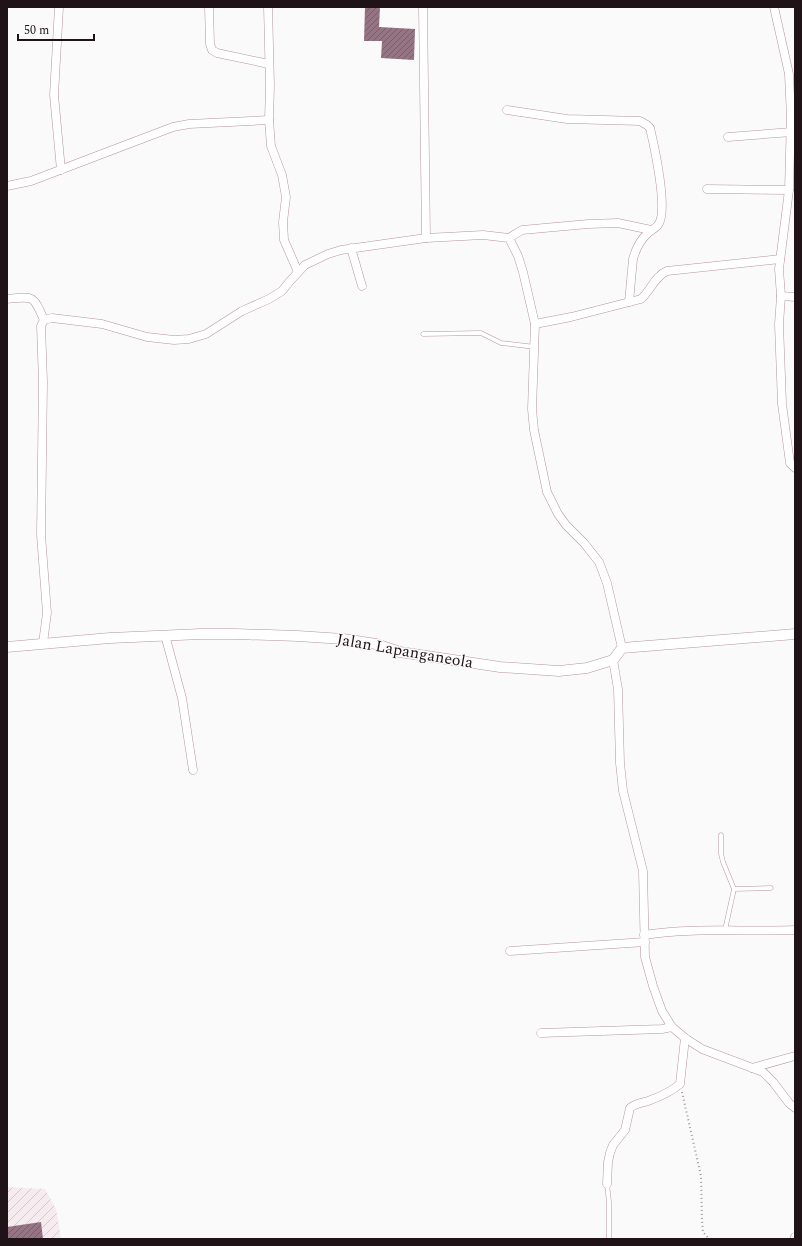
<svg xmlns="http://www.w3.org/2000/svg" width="802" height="1246" viewBox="0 0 802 1246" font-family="Spectral,serif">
  <defs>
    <pattern id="industrial-furrows" width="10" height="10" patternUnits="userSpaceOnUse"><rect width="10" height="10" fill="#f6ecf0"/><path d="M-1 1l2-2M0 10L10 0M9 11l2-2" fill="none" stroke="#d2cacd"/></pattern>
    <pattern id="building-hatch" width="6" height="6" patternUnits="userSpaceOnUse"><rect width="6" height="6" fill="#957483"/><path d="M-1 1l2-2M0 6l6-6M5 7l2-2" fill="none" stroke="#795e6a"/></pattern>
  </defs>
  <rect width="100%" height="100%" fill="#fafafa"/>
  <path fill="url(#industrial-furrows)" d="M7 1187 45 1189 56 1209 61 1239H7Z"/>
  <g fill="url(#building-hatch)">
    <path d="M365 7H380L379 27 415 29 414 60 381 58 382 41H364Z"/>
    <path d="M41 1222 43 1239H7V1227Z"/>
  </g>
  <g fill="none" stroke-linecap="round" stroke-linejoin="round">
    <g stroke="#b593a2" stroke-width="5">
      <g id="service">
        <path d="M423 334 481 333 501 343 535 347"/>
        <path d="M721 835V854L723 862 734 889 725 930"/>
        <path d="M734 889 771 888"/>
        <path d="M607 1184 609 1202V1239"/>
      </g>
    </g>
    <g stroke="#b593a2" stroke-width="9">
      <g id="minor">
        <path d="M59 7 54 95 61 170"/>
        <path d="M209 7 210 44 212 50 217 53 269 64"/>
        <path d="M268 7 270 85 269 120 271 146 282 175 286 197 283 222 284 240 298 272"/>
        <path d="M423 7 426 238"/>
        <path d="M774 7 789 74 791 117 789 190 779 269 781 296 779 324 782 404 790 463 795 468"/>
        <path d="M507 110 567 119 640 121 647 125 650 128C654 145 669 212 658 225 656 228 651 230 648 233 640 240 636 248 633 259L629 302"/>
        <path d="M728 137 792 132"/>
        <path d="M7 186 31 181 173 127 189 124 269 120"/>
        <path d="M707 189 789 190"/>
        <path d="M509 238 522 230 588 224 618 223 651 230"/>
        <path d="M351 248 362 286"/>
        <path d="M781 296 795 297"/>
        <path d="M7 299C34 296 33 295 44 320"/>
        <path d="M535 324 571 317 641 299C651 290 655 276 667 271L780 259"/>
        <path d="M165 635 182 698 193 770"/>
        <path d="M43 643 47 613 41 535 43 382 41 326 44 320 52 318 102 324 147 337 174 340 189 339 206 334 242 311 269 299 282 291 290 281 305 265 328 254 341 250 426 238 483 235 509 238 518 256 523 272 535 324 532 409 534 430 547 492 558 514 566 525 584 543 599 562 607 583 622 648"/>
        <path d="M613 660 618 689 620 763 623 791 643 871 645 957 653 986 662 1011 672 1027 685 1038 702 1049 763 1072 773 1082 789 1103 795 1108"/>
        <path d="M644 935C694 927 745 932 795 930"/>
        <path d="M510 951 645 942"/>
        <path d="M541 1033 662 1029 672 1027"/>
        <path d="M752 1068 795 1056"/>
        <path d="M607 1184 608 1162 610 1153 613 1145 625 1130 630 1108C636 1103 642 1103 648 1101 659 1097 671 1092 680 1084L685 1038"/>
        <path d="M794 1239 795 1237"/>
      </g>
    </g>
    <g stroke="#b593a2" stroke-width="11">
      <path id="tertiary" d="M7 647 110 638 201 634H236L298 636 343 639 376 644 400 652 500 667 559 671 587 668 613 660 622 648 795 634"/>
    </g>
    <path stroke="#9d989a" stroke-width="2" stroke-dasharray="1 3" stroke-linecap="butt" d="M682 1092 701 1176 702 1219 703 1232 709 1239"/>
    <use href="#service" stroke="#fff" stroke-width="4"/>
    <use href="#minor" stroke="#fff" stroke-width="8"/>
    <use href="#tertiary" stroke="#fff" stroke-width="10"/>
  </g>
  <g text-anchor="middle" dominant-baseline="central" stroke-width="3" stroke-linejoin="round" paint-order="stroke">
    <g font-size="16" fill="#1f1318" stroke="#fafafa">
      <text transform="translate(405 651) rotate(10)">Jalan Lapanganeola</text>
    </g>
  </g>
  <rect width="802" height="1246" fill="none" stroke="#1f1318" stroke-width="16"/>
  <path d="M18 34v6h76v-6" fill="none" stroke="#1f1318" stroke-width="2"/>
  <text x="24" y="34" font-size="12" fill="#1f1318" stroke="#fafafa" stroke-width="3" paint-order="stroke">50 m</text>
</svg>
